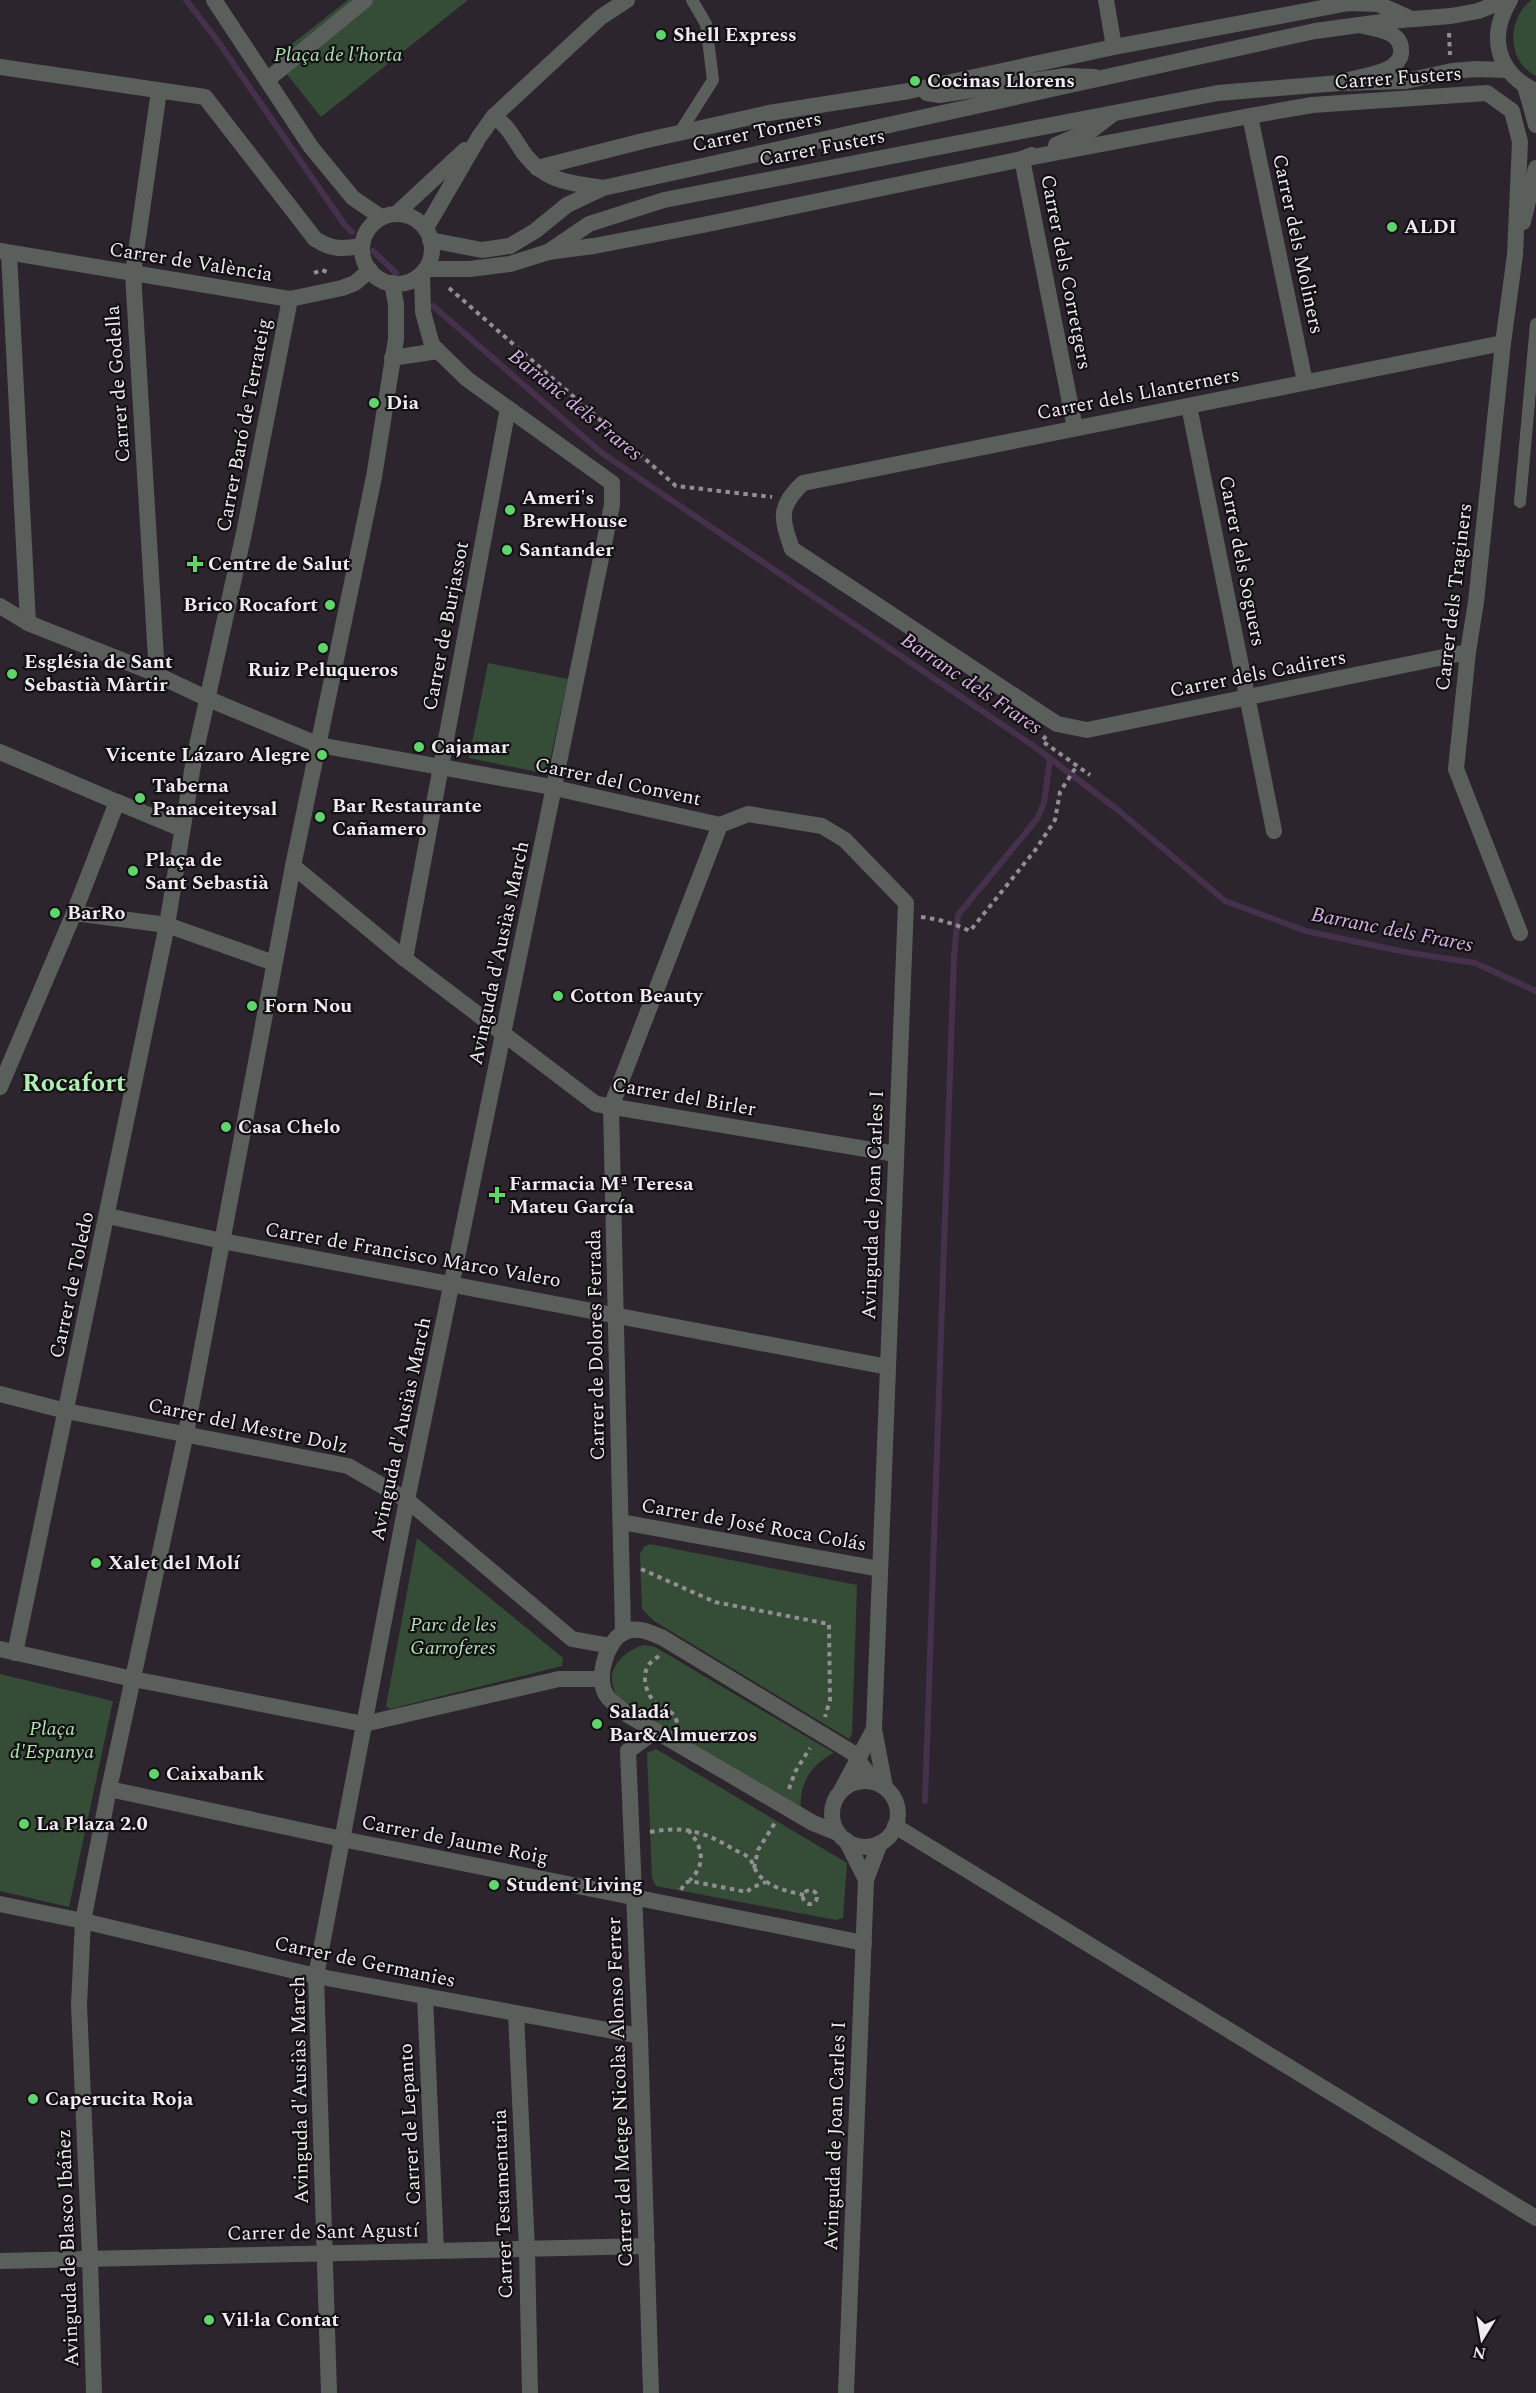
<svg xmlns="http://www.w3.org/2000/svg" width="1536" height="2393" viewBox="0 0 1536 2393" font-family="Spectral,serif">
  <rect width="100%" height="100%" fill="#2c252e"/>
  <g fill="#354d36">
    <path d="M348 0H468L321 117 274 58Z"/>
    <path d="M1531 0H1536V76C1506 60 1507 20 1531 0Z"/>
    <path d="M488 663 568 679 547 774 469 758Z"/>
    <path d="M417 1538 563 1658 562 1666 390 1709 386 1706Z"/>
    <path d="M650 1544 857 1585 852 1734 849 1739 654 1621 642 1609 640 1554 644 1547Z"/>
    <path d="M644 1645 655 1647 834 1753C811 1764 798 1785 801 1811L628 1706C623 1701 615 1695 613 1687 607 1666 626 1650 644 1645Z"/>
    <path d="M0 1674 113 1701 69 1907 0 1891Z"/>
    <path d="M656 1749 847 1863 843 1918 836 1920 656 1886 652 1878 647 1753Z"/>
  </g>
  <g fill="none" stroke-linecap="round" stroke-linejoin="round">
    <g stroke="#46314c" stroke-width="6">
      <path d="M186 0 217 40 344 224 352 232"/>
      <path d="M373 251 396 273"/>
      <path d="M433 306 602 453 1035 747 1118 810 1225 901 1306 931 1405 952 1475 963 1536 991"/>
      <path d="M925 1801 954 956 958 915 1037 819 1044 803 1050 759"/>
    </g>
    <g stroke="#938d94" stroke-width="4" stroke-dasharray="4.5 4.5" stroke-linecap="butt">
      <path d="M1449 33 1450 55"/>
      <path d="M314 273 322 270 329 273"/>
      <path d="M449 288 676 486 772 497"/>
      <path d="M1046 736 1042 741 1090 775"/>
      <path d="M921 917C939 919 955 924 970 931L1036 849 1055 820 1060 792 1076 767"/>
      <path d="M641 1569 715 1602 829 1624 830 1700 825 1717"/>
      <path d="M659 1656C655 1659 650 1662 648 1666 641 1677 647 1697 657 1704 665 1710 675 1711 677 1723"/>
      <path d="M789 1789 795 1772 810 1748"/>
      <path d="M688 1830C702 1845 707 1864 690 1880"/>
      <path d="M650 1832C683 1826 704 1831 733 1849 738 1852 745 1854 749 1858 753 1862 754 1869 758 1874 770 1888 787 1891 804 1895"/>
      <path d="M754 1868 758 1850 776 1821"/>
      <path d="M681 1890 685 1883 690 1881 747 1892 751 1888 766 1882"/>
      <circle cx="810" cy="1897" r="7"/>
    </g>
    <g stroke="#5b5f5b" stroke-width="12">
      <path d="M680 132 713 80 706 24 692 0"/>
      <path d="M1520 502 1536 324"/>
    </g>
    <g stroke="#5b5f5b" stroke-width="16">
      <path d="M1106 0 1114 47"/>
      <path d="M267 80 365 0"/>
      <path d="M1189 406 1274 831"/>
      <path d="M0 752 117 802"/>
      <path d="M405 959 508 408"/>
    </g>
    <g stroke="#5b5f5b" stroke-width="16">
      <path d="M214 0 311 147 353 198 381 217"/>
      <path d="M0 67 205 97 315 239C332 250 342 249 362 246"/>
      <path d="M1349 80C1362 76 1384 74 1394 65 1399 61 1402 55 1401 49 1400 30 1374 29 1360 25"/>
      <path d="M1525 86 1536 125"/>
      <path d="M927 93 939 95 1065 76 1095 77"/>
      <path d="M494 116C511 129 514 140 526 156 548 183 572 183 603 188"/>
      <path d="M1250 116 1305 382"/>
      <path d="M1056 145 1092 130 1113 114"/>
      <path d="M1032 155 1022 159 1075 428"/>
      <path d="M537 168 643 141 769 113 909 91 1114 47 1349 3 1378 4 1412 19"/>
      <path d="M1523 222 1536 168"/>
      <path d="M548 252 594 246 698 226 1022 159 1250 116 1312 105 1487 93 1512 111 1520 142 1515 255 1503 343 1476 602 1468 652 1456 769 1520 933"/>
      <path d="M9 253 28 623"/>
      <path d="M392 358 438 351"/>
      <path d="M0 606 28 623 149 671 206 698 319 745 546 786 720 825"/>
      <path d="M1468 652 1087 730 1057 724 792 549C781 517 778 507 803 483L1503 343"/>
      <path d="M157 675 133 273 159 91"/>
      <path d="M720 825 748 814 822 826 845 840 906 903 874 1729 885 1787"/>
      <path d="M293 866 405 959 596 1104 896 1154"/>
      <path d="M74 913 167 925 194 759 244 533 290 299"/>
      <path d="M0 1087 74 913 117 802 182 829"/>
      <path d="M108 1216 222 1241 888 1367"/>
      <path d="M621 1522 880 1569"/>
      <path d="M623 1633 611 1107 720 825"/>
      <path d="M15 1653 167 925 274 963"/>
      <path d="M109 1789 342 1839 864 1943"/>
      <path d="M841 1791 874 1729"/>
      <path d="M846 1840 866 1880 880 1843"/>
      <path d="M0 1904 83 1921 316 1976 640 2036"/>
      <path d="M425 1996 436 2251"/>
      <path d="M516 2013 527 2250 530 2393"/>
      <path d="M0 2261 647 2246"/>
      <path d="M94 2393 90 2258 79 2005 83 1921 109 1789 186 1433 293 866 374 477 396 339V304L392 283"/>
      <path d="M329 2393 316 1976 407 1500 612 505V483L467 379 432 345 423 312 422 274"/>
      <path d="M651 2393 640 2036 628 1751 655 1731"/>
      <path d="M846 2393 866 1880"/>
    </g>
    <g stroke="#5b5f5b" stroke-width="16">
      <path d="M1510 0C1488 36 1496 73 1536 91"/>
      <circle cx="397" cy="249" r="35"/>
      <path d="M396 214 465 150"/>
      <path d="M426 228 479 137 494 116 601 17 627 0"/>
      <path d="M430 240 482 250 510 246 535 231 567 205 603 188 1315 31 1389 21 1451 16 1478 11 1506 0"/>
      <path d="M0 251 290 299 342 288 355 283 370 270"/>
      <path d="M426 269H470L510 264 548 252 589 224 664 200 1218 93 1340 83 1406 81 1452 71 1476 69 1508 70"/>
      <path d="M0 1394 66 1411 348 1466 407 1500 572 1639 611 1646"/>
      <path d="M0 1649 133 1679 364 1724 559 1679H602"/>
      <circle cx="865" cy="1814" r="33"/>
      <path d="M895 1826 1536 2218"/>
      <path d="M838 1833 813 1823 628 1715C622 1709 612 1703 607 1696 595 1680 606 1642 623 1633 637 1625 651 1633 663 1638L853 1753 874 1782"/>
    </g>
  </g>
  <g fill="#5fd56b" stroke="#131014" stroke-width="2">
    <circle cx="661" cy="35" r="6"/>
    <circle cx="915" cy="81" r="6"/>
    <circle cx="1392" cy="227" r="6"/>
    <circle cx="374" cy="403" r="6"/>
    <circle cx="510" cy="510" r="6"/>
    <circle cx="507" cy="550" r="6"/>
    <path d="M192 555h6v6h6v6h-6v6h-6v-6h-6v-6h6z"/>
    <circle cx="330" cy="605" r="6"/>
    <circle cx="323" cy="648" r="6"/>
    <circle cx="12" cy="674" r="6"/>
    <circle cx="419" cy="747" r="6"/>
    <circle cx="322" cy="755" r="6"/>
    <circle cx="140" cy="798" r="6"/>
    <circle cx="320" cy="817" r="6"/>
    <circle cx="133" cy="871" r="6"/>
    <circle cx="55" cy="913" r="6"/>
    <circle cx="558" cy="996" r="6"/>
    <circle cx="252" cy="1006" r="6"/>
    <circle cx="226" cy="1127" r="6"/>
    <path d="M494 1186h6v6h6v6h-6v6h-6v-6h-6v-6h6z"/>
    <circle cx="96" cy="1563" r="6"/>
    <circle cx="597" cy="1724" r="6"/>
    <circle cx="154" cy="1774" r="6"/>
    <circle cx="24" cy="1824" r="6"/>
    <circle cx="494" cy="1885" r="6"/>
    <circle cx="33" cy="2099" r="6"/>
    <circle cx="209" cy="2320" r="6"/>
  </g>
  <g text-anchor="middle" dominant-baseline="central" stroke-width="4.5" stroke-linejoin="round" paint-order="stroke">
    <g font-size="20" font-weight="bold" fill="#f0ebf1" stroke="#131014" text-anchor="start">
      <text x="673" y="35">Shell Express</text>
      <text x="927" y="81">Cocinas Llorens</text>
      <text x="1404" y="227">ALDI</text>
      <text x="386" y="403">Dia</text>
      <text x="522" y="498">Ameri's<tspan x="522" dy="23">BrewHouse</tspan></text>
      <text x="519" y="550">Santander</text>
      <text x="208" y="564">Centre de Salut</text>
      <text x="318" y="605" text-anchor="end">Brico Rocafort</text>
      <text x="24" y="662">Església de Sant<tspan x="24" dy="23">Sebastià Màrtir</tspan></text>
      <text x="323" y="670" text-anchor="middle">Ruiz Peluqueros</text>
      <text x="431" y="747">Cajamar</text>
      <text x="310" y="755" text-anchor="end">Vicente Lázaro Alegre</text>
      <text x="152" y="786">Taberna<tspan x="152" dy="23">Panaceiteysal</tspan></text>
      <text x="332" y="806">Bar Restaurante<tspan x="332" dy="23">Cañamero</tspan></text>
      <text x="145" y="860">Plaça de<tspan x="145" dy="23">Sant Sebastià</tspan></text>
      <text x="67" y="913">BarRo</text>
      <text x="570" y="996">Cotton Beauty</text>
      <text x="264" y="1006">Forn Nou</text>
      <text x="238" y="1127">Casa Chelo</text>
      <text x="509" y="1184">Farmacia Mª Teresa<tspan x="509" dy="23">Mateu García</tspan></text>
      <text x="108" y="1563">Xalet del Molí</text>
      <text x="609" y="1712">Saladá<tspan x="609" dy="23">Bar&amp;Almuerzos</tspan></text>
      <text x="166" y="1774">Caixabank</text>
      <text x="36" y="1824">La Plaza 2.0</text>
      <text x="506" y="1885">Student Living</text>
      <text x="45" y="2099">Caperucita Roja</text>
      <text x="221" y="2320">Vil·la Contat</text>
    </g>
    <g font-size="20" font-style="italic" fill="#b1e2b2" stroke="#131014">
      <text x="338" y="55">Plaça de l'horta</text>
      <text x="453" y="1625">Parc de les<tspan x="453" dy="23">Garroferes</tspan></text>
      <text x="52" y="1729">Plaça<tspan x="52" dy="23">d'Espanya</tspan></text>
    </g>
    <g font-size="20" fill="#f0ebf1" stroke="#131014">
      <text transform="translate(1398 78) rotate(-4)">Carrer Fusters</text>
      <text transform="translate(757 132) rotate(-12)">Carrer Torners</text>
      <text transform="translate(822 148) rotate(-11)">Carrer Fusters</text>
      <text transform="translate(1298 244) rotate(78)">Carrer dels Moliners</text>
      <text transform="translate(191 262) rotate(9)">Carrer de València</text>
      <text transform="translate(1066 272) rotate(79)">Carrer dels Corretgers</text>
      <text transform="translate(118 384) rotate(-94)">Carrer de Godella</text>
      <text transform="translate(1138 394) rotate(-11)">Carrer dels Llanterners</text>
      <text transform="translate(244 425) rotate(-79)">Carrer Baró de Terrateig</text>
      <text transform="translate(1242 561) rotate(79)">Carrer dels Soguers</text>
      <text transform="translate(1454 597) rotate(-83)">Carrer dels Traginers</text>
      <text transform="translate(446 626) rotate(-79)">Carrer de Burjassot</text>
      <text transform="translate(1258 674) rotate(-11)">Carrer dels Cadirers</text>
      <text transform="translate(618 782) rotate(12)">Carrer del Convent</text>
      <text transform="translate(499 953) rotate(-78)">Avinguda d'Ausiàs March</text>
      <text transform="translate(684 1097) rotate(10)">Carrer del Birler</text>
      <text transform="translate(873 1205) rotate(-88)">Avinguda de Joan Carles I</text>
      <text transform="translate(413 1255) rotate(10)">Carrer de Francisco Marco Valero</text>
      <text transform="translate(72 1285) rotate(-78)">Carrer de Toledo</text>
      <text transform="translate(596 1345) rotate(-91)">Carrer de Dolores Ferrada</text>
      <text transform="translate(248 1426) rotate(12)">Carrer del Mestre Dolz</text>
      <text transform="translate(401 1429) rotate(-78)">Avinguda d'Ausiàs March</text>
      <text transform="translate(754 1525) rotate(10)">Carrer de José Roca Colás</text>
      <text transform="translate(455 1840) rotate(11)">Carrer de Jaume Roig</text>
      <text transform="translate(365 1962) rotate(12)">Carrer de Germanies</text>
      <text transform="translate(300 2090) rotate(-91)">Avinguda d'Ausiàs March</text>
      <text transform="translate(620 2092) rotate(-92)">Carrer del Metge Nicolàs Alonso Ferrer</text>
      <text transform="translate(410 2124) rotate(-93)">Carrer de Lepanto</text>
      <text transform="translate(835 2136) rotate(-88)">Avinguda de Joan Carles I</text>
      <text transform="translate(503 2204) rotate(-92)">Carrer Testamentaria</text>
      <text transform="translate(323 2232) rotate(-1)">Carrer de Sant Agustí</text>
      <text transform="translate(68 2248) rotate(-92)">Avinguda de Blasco Ibáñez</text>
    </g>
    <g font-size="21" font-style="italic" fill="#d8b1e3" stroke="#131014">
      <text transform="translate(575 405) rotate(39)">Barranc dels Frares</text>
      <text transform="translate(971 684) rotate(34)">Barranc dels Frares</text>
      <text transform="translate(1392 930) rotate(11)">Barranc dels Frares</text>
    </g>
    <g font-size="26" font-weight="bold" fill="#b1eeb4" stroke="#131014">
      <text x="74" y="1083">Rocafort</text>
    </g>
  </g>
  <g transform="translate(1482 2339) rotate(191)" stroke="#131014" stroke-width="4.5" paint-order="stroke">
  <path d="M0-4.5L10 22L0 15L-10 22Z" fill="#f0ebf1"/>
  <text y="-9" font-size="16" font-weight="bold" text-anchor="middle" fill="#f0ebf1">N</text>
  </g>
</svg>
